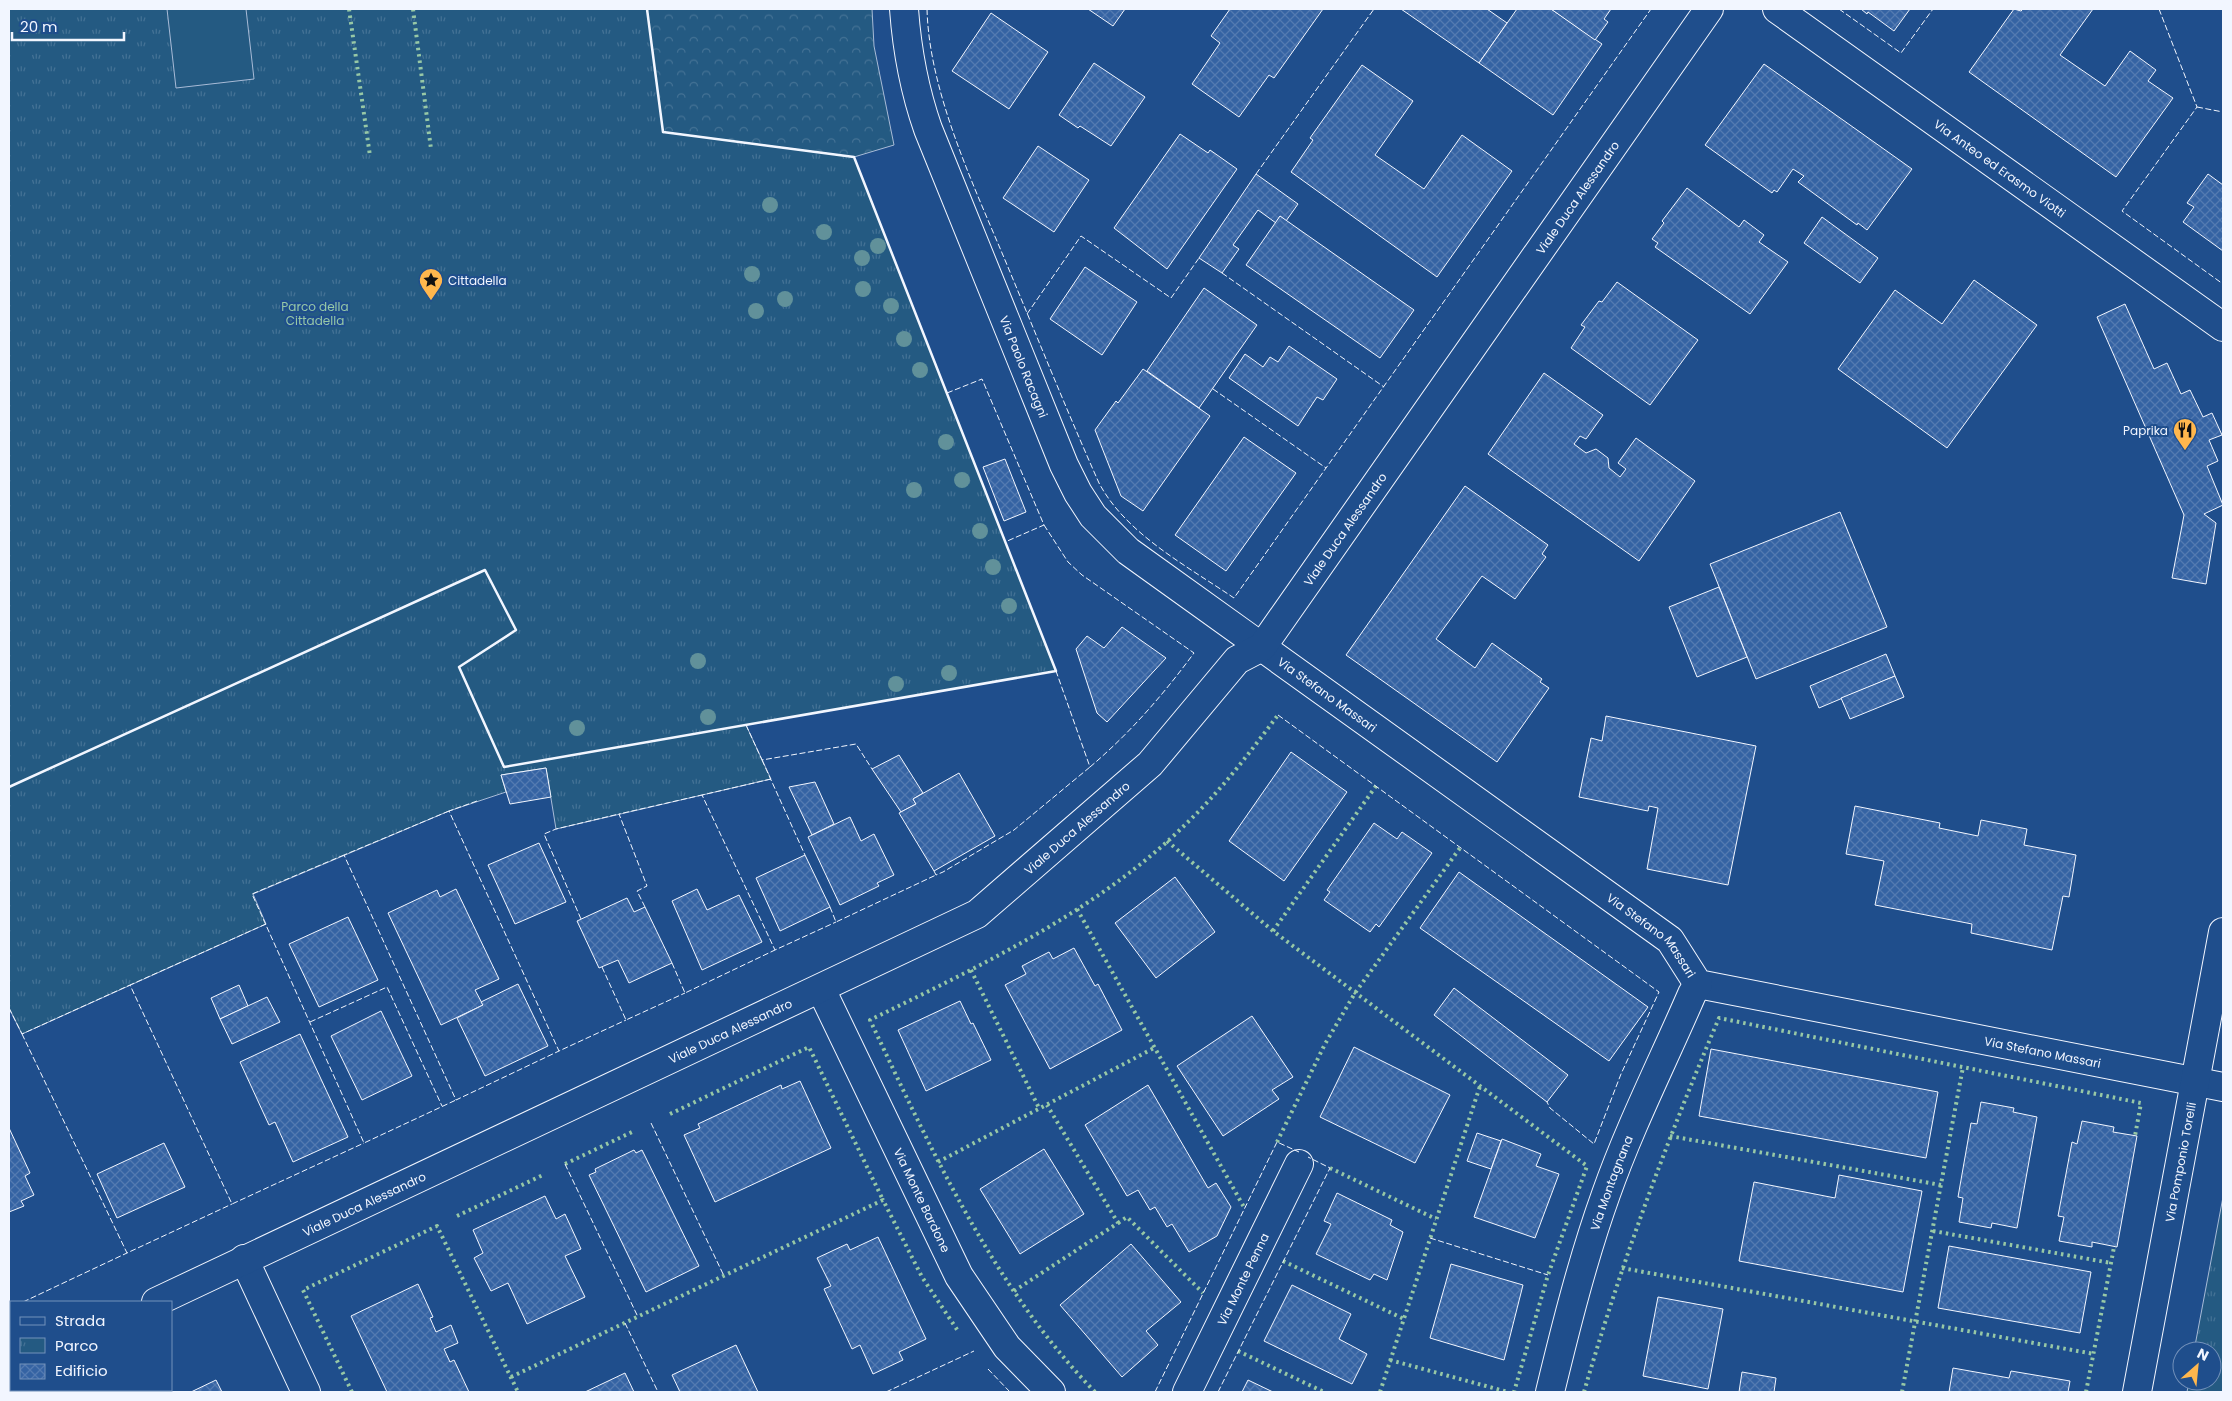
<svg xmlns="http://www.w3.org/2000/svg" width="2232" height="1401" viewBox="0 0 2232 1401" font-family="Poppins,sans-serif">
  <defs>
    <pattern id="forest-crowns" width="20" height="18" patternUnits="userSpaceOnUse" patternTransform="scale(1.25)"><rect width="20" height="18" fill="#245a82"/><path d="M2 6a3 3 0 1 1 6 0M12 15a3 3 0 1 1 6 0" fill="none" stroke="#447295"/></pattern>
    <pattern id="park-tufts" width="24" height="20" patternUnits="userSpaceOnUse" patternTransform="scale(1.25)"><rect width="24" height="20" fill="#245a82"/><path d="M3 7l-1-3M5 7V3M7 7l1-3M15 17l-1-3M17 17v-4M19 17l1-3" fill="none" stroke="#447295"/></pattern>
    <pattern id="building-cross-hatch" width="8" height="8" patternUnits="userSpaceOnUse" patternTransform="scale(1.25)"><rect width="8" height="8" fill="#3563a3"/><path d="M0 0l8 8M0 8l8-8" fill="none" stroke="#537ab1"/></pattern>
  </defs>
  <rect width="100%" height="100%" fill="#1f4e8c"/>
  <path fill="url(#forest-crowns)" stroke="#a8bbd7" d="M647 9H872L874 46 894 145 854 157 663 132Z"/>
  <g fill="url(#park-tufts)" stroke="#a8bbd7">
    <path d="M9 9H647L663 132 854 157 1056 671 746 725 771 779 556 829 546 768 501 775 506 792 449 811 253 894 266 924 22 1034 9 1008Z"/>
    <path d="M2223 1197V1392H2187L2189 1381H2212V1351H2194Z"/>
  </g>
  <path fill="#245a82" stroke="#a8bbd7" d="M167 9H246L254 79 176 88Z"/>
  <g fill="url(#building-cross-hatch)" stroke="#f2f6ff">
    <path d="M1088 9H1125L1113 26Z"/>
    <path d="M1230 9H1323L1274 78 1269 75 1239 117 1192 84 1220 43 1211 36Z"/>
    <path d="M1401 9H1487L1507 23 1479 63Z"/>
    <path d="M1517 9H1551L1602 44 1553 115 1479 63Z"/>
    <path d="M1551 9H1611L1604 19 1608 22 1595 40Z"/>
    <path d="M1861 9H1910L1894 31 1868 12 1867 14Z"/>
    <path d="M2014 9 2021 11 2023 9H2093L2060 55 2105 86 2130 51 2156 70 2148 81 2173 98 2116 177 1969 72Z"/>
    <path d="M991 13 1048 52 1009 109 952 71Z"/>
    <path d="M1094 63 1145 97 1111 146 1080 126 1078 128 1059 115Z"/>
    <path d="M1764 64 1912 169 1867 230 1858 223 1857 225 1798 182 1804 176 1793 169 1777 192 1774 190 1772 193 1705 145Z"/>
    <path d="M1362 65 1413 101 1375 155 1424 189 1462 135 1512 171 1437 277 1291 172 1313 140 1310 138Z"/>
    <path d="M1180 134 1208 153 1210 150 1237 169 1167 269 1114 228Z"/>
    <path d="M1038 146 1089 180 1054 232 1003 198Z"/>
    <path d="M1256 174 1298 204 1286 221 1280 216 1276 223 1258 210 1233 245 1239 249 1222 273 1199 258Z"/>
    <path d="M2208 174 2223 185V251L2183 222 2194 207 2187 203Z"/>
    <path d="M1687 188 1739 227 1744 220 1764 235 1759 242 1788 262 1750 314 1655 247 1658 243 1652 239 1664 223 1662 221Z"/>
    <path d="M1280 216 1414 310 1380 358 1246 265Z"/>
    <path d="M1822 217 1878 258 1860 283 1804 243Z"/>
    <path d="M1085 267 1137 302 1102 355 1050 319Z"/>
    <path d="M1974 280 2037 325 1947 448 1838 369 1895 290 1942 324Z"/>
    <path d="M1617 282 1698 340 1650 405 1571 348 1585 327 1581 325 1599 301 1602 302Z"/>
    <path d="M1204 288 1257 325 1199 408 1147 371Z"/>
    <path d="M2125 304 2154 369 2167 363 2181 394 2190 390 2203 417 2212 413 2222 435 2209 440 2218 461 2207 466 2223 505 2204 514 2216 523 2206 584 2172 578 2184 515 2097 317Z"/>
    <path d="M1289 346 1337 379 1323 400 1317 397 1298 426 1229 378 1245 354 1263 367 1270 357 1278 362Z"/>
    <path d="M1143 369 1210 416 1143 511 1121 496 1095 430 1116 401 1118 403Z"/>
    <path d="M1544 373 1603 415 1586 439 1580 436 1574 444 1586 453 1596 449 1608 458 1609 468 1620 477 1626 469 1618 463 1636 438 1695 481 1639 561 1488 454Z"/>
    <path d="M1244 437 1296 473 1226 571 1175 535Z"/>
    <path d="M1005 459 1026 512 1004 521 983 467Z"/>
    <path d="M1465 486 1548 545 1542 554 1546 557 1515 599 1482 576 1436 639 1475 668 1492 643 1542 679 1540 682 1549 688 1497 762 1346 655Z"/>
    <path d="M1840 512 1887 627 1756 679 1710 564Z"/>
    <path d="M1719 587 1747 657 1697 677 1669 607Z"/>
    <path d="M1122 627 1166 658 1107 722 1097 713 1076 649 1087 636 1104 648Z"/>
    <path d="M1886 654 1895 676 1819 708 1810 686Z"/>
    <path d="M1895 676 1904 697 1850 719 1841 698Z"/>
    <path d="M1606 716 1756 746 1728 885 1647 869 1658 808 1649 806 1648 811 1579 797 1591 738 1602 741Z"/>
    <path d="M1291 752 1347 792 1284 881 1229 841Z"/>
    <path d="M899 755 923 793 913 799 916 804 901 812 872 769Z"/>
    <path d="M546 768 551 797 510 804 501 775Z"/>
    <path d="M959 773 995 836 934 871 899 813 916 804 913 799Z"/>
    <path d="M815 782 834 824 812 835 789 787Z"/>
    <path d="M1855 806 1940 823 1939 828 1978 836 1981 820 2027 829 2024 845 2076 855 2069 897 2063 896 2052 950 1971 933 1972 924 1875 905 1884 861 1846 854Z"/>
    <path d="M850 817 861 841 874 834 894 875 877 883 879 886 840 905 808 837Z"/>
    <path d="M1374 823 1397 839 1402 832 1432 853 1379 927 1376 924 1370 932 1324 900 1330 892 1327 890Z"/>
    <path d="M539 843 566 902 515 924 488 865Z"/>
    <path d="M805 855 830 907 780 931 756 878Z"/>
    <path d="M1459 872 1648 1007 1609 1061 1420 928Z"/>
    <path d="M1175 877 1215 932 1156 978 1115 923Z"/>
    <path d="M456 889 499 979 475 990 483 1005 441 1025 388 913 437 890 440 897Z"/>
    <path d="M697 889 707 910 739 895 762 942 702 970 672 901Z"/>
    <path d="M627 898 634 912 645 907 672 963 629 983 618 960 599 968 577 921Z"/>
    <path d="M348 917 378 980 319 1007 289 944Z"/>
    <path d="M1074 948 1095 986 1098 984 1122 1030 1050 1069 1005 985 1026 974 1022 966 1049 952 1053 959Z"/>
    <path d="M518 984 548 1046 485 1076 457 1018 483 1005 481 1002Z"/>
    <path d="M239 985 248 1006 220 1019 211 998Z"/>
    <path d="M1454 988 1568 1075 1547 1102 1434 1015Z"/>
    <path d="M267 997 280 1022 232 1044 220 1019Z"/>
    <path d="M960 1001 971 1024 973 1023 991 1060 926 1091 898 1030Z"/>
    <path d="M381 1011 412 1076 362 1100 331 1036Z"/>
    <path d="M1252 1016 1293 1077 1272 1090 1279 1099 1223 1136 1177 1066Z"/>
    <path d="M300 1034 348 1137 293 1162 275 1122 269 1125 240 1062Z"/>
    <path d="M1354 1047 1450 1095 1415 1163 1320 1117Z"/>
    <path d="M1711 1049 1938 1092 1926 1158 1699 1116Z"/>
    <path d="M800 1081 831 1148 715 1202 684 1135 700 1128 698 1124 781 1085 782 1089Z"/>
    <path d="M1148 1085 1208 1188 1216 1183 1231 1207 1217 1236 1189 1252 1172 1224 1167 1227 1155 1207 1150 1210 1138 1190 1127 1196 1085 1125Z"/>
    <path d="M1981 1102 2014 1108 2013 1112 2037 1117 2017 1228 1992 1223 1991 1228 1959 1222 1963 1198 1958 1197 1971 1123 1977 1124Z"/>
    <path d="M2082 1121 2114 1127 2113 1132 2137 1136 2117 1247 2092 1242V1247L2059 1241 2064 1217 2058 1216 2072 1142 2077 1144Z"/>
    <path d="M9 1128 30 1173 25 1176 34 1195 21 1201 24 1206 9 1212Z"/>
    <path d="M1477 1133 1501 1141 1491 1169 1467 1161Z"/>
    <path d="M1502 1139 1541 1154 1536 1166 1559 1174 1535 1238 1474 1217Z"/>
    <path d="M164 1143 185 1187 117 1218 97 1174Z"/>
    <path d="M1044 1149 1084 1214 1020 1254 980 1189Z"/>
    <path d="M634 1150 636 1153 642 1150 699 1266 646 1292 589 1175 596 1172 595 1169Z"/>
    <path d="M1839 1175 1922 1191 1903 1292 1739 1261 1754 1182 1835 1198Z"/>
    <path d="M1337 1193 1392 1220 1390 1225 1403 1232 1387 1280 1374 1274 1370 1280 1316 1254 1331 1224 1324 1221Z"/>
    <path d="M545 1196 556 1219 565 1214 581 1249 565 1256 585 1297 527 1324 508 1283 491 1291 474 1258 483 1253 473 1230Z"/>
    <path d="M878 1237 926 1339 899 1352 903 1360 873 1374 860 1345 852 1349 824 1289 831 1286 817 1258 847 1244 850 1250Z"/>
    <path d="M1131 1244 1181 1302 1146 1331 1158 1345 1122 1377 1060 1305Z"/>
    <path d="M1949 1246 2091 1272 2080 1333 1938 1308Z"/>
    <path d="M1451 1264 1523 1285 1504 1360 1430 1338Z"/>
    <path d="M418 1284 433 1317 430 1318 436 1332 451 1325 458 1343 444 1349 450 1362 454 1360 469 1392H387L351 1316Z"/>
    <path d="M1292 1285 1351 1314 1339 1339 1367 1354 1352 1384 1264 1341Z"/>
    <path d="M1658 1297 1723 1309 1708 1389 1643 1376Z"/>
    <path d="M736 1345 758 1392H680L672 1375Z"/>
    <path d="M1953 1368 2009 1378 2011 1371 2070 1381 2068 1392H1949Z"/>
    <path d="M1742 1372 1776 1378 1774 1392H1739Z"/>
    <path d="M625 1373 634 1392H585Z"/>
    <path d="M216 1380 222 1392H191Z"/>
    <path d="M1248 1380 1273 1392H1242Z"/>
  </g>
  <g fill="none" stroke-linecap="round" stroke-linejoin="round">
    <g stroke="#f2f6ff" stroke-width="20">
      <path id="service" d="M38 1390 39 1392"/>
    </g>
    <g stroke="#f2f6ff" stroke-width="30">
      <g id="minor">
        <path id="s1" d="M904 9C907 50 914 89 928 129L1064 465 1078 493 1093 516 1128 551 1670 940 1698 984 2223 1087"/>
        <path id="s2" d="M1777 9 2223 327"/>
        <path id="s3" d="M821 989 959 1276 1007 1347 1051 1392"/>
        <path d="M244 1259 306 1392"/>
        <path id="s4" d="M156 1302 977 914 1150 764 1237 660 1262 647 1709 9"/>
        <path d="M9 1374 11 1373"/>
        <path id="s5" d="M1187 1392 1299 1164"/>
        <path id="s6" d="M1550 1392C1566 1326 1583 1258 1606 1194 1630 1126 1663 1061 1692 994L1698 984"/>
      </g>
    </g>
    <g stroke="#f2f6ff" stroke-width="30">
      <g id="secondary">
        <path id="s7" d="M2137 1392 2223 932"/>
      </g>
    </g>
    <use href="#service" stroke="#1f4e8c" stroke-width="18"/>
    <use href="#minor" stroke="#1f4e8c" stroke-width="28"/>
    <use href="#secondary" stroke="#1f4e8c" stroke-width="28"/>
    <g stroke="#97c8a6" stroke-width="4" stroke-dasharray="2.5 4" stroke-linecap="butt">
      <path d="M349 9 370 156"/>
      <path d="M413 9 431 149"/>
      <path d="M1167 841 1273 931 1587 1166 1548 1275 1514 1392"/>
      <path d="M1077 909 1245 1209"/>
      <path d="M1273 931 1376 786"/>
      <path d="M971 970 1039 1108"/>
      <path d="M670 1114 809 1047 883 1200"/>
      <path d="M1670 1136 1941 1185"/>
      <path d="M1277 1142 1325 1044 1355 993 1460 848"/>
      <path d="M938 1162 1154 1048"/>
      <path d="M565 1164 632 1132"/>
      <path d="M1330 1168 1436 1219"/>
      <path d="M457 1216 545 1174"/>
      <path d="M1118 1223 1127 1217 1203 1293"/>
      <path d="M1933 1231 2111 1263"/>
      <path d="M1283 1261 1404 1319"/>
      <path d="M1622 1268 2094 1354"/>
      <path d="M1014 1291 1118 1223 1047 1105"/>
      <path d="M1238 1351 1324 1392"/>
      <path d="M1390 1360 1508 1392"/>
      <path d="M511 1377 883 1200 922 1277 958 1331"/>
      <path d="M117 1390 118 1392"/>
      <path d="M352 1392 303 1290 437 1226 518 1392"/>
      <path d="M1095 1392C993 1287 932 1151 870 1020 982 965 1100 910 1190 820 1223 788 1251 751 1278 715"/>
      <path d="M1380 1392 1480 1086"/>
      <path d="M1584 1392C1621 1264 1667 1140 1719 1018L2141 1103 2135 1136 2137 1137"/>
      <path d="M1902 1392 1963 1067"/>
      <path d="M2086 1392 2111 1263 2114 1247H2116"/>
    </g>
    <g stroke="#f2f6ff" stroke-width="1" stroke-dasharray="6 2.5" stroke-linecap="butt">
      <path d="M927 9C929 91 973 184 1005 260 1036 334 1066 409 1099 483 1126 534 1187 566 1234 598L1651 9"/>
      <path d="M1839 9 1901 53 1933 9"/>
      <path d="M2159 9 2197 107 2122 211 2223 284"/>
      <path d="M2197 107 2223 112"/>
      <path d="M1256 174 1374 9"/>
      <path d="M1222 273 1384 387"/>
      <path d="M1027 314 1081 236 1171 298 1199 258"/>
      <path d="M1213 389 1326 468"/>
      <path d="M947 393 982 379 1044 525 1005 542"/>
      <path d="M1044 525 1068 562 1082 575 1194 653C1163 695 1130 733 1090 767L1056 671"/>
      <path d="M1278 715 1659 992 1621 1074 1594 1144 1550 1108 1547 1102"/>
      <path d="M746 725 762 760 856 744 872 769"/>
      <path d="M762 760 805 855"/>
      <path d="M771 779 702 795 775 950 836 922"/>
      <path d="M477 801 449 811 559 1051 626 1020"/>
      <path d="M449 811 344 855 456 1100 559 1051"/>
      <path d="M344 855 252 894 364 1143 456 1100"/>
      <path d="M934 871 936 875 943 872 1014 830 1090 767"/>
      <path d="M645 907 637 891 647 886 619 814 702 795"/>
      <path d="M830 907 836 922 936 875"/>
      <path d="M581 919 544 834 556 829 619 814"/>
      <path d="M266 924 130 985 232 1204 364 1143"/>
      <path d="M672 963 685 993 775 950"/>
      <path d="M602 967 626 1020 685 993"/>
      <path d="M9 1008 22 1034 130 985"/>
      <path d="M310 1022 387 987 442 1106"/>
      <path d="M22 1034 127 1253 232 1204"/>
      <path d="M651 1123 724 1276"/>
      <path d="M565 1164 638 1317"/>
      <path d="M1430 1238 1548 1275"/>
      <path d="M23 1302 127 1253"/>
      <path d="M9 1309 11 1308"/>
      <path d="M625 1323 658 1392"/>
      <path d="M988 1369 1010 1392"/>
      <path d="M886 1392 974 1351"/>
      <path d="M1155 1392 1277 1142 1299 1152"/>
      <path d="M1218 1392 1330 1168 1308 1157"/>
    </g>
    <path stroke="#f2f6ff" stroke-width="2.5" d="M9 787 485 570 516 630 459 667 504 767 1056 671 854 157 663 132 647 9"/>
  </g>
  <g fill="#61919a">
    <circle cx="770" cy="205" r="8"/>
    <circle cx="824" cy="232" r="8"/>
    <circle cx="878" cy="246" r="8"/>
    <circle cx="862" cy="258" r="8"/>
    <circle cx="752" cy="274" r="8"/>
    <circle cx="863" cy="289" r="8"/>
    <circle cx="785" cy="299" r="8"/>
    <circle cx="891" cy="306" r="8"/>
    <circle cx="756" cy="311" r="8"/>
    <circle cx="904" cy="339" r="8"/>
    <circle cx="920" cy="370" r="8"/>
    <circle cx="946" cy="442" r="8"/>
    <circle cx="962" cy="480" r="8"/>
    <circle cx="914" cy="490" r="8"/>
    <circle cx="980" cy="531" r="8"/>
    <circle cx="993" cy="567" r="8"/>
    <circle cx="1009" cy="606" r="8"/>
    <circle cx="698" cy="661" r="8"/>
    <circle cx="949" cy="673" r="8"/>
    <circle cx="896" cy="684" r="8"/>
    <circle cx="708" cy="717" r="8"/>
    <circle cx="577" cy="728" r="8"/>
  </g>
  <defs>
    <g id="sight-pin" transform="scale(1.25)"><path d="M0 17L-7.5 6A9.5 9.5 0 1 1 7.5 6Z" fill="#ffb74d" stroke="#1f4e8c"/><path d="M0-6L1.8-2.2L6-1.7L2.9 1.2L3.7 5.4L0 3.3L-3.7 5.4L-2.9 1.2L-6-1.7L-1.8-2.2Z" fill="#111"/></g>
    <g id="restaurant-pin" transform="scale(1.25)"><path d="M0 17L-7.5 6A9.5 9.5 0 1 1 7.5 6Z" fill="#ffb74d" stroke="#1f4e8c"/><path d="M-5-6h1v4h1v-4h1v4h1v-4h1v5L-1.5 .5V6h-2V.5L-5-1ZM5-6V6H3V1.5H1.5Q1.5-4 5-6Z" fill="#111"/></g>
  </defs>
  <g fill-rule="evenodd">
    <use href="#sight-pin" x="431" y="280"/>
    <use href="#restaurant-pin" x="2185" y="430"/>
  </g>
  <g text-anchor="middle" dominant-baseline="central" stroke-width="4" stroke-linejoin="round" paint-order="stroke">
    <g font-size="12" fill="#f2f6ff" stroke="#1f4e8c">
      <text stroke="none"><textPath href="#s2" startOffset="274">Via Anteo ed Erasmo Viotti</textPath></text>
      <text stroke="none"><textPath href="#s4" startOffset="1850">Viale Duca Alessandro</textPath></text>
      <text stroke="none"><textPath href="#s1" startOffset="379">Via Paolo Racagni</textPath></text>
      <text stroke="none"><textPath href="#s4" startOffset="1445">Viale Duca Alessandro</textPath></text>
      <text stroke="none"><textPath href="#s1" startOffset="839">Via Stefano Massari</textPath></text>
      <text stroke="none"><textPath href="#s4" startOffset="1040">Viale Duca Alessandro</textPath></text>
      <text stroke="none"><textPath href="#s1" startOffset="1244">Via Stefano Massari</textPath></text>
      <text stroke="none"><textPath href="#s4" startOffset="635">Viale Duca Alessandro</textPath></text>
      <text stroke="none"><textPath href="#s1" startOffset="1664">Via Stefano Massari</textPath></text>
      <text stroke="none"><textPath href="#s7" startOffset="234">Via Pomponio Torelli</textPath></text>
      <text stroke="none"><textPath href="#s6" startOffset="218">Via Montagnana</textPath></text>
      <text stroke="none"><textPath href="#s3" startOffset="234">Via Monte Bardone</textPath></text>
      <text stroke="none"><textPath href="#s4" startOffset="230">Viale Duca Alessandro</textPath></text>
      <text stroke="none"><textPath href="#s5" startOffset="126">Via Monte Penna</textPath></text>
    </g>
    <g font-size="12" fill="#f2f6ff" stroke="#1f4e8c" text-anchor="start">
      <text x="448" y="280">Cittadella</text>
      <text x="2168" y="430" text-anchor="end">Paprika</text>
    </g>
    <g font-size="12" fill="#97c8a6" stroke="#1f4e8c">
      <text x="315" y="306">Parco della<tspan x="315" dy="14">Cittadella</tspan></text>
    </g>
  </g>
  <rect width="2232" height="1401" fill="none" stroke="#f2f6ff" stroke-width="20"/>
  <rect x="10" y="1301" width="162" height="90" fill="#1f4e8c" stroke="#7391ba"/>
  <rect x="20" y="1317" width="25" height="8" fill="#1f4e8c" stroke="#7391ba"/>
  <text x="55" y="1326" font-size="15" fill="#f2f6ff">Strada</text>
  <rect x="20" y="1338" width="25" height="15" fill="url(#park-tufts)" stroke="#7391ba"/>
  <text x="55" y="1351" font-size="15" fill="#f2f6ff">Parco</text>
  <rect x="20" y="1364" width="25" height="15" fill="url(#building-cross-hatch)" stroke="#7391ba"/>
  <text x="55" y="1376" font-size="15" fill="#f2f6ff">Edificio</text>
  <g transform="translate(2197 1366) rotate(27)"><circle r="24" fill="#1f4e8c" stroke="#7391ba"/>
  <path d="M0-4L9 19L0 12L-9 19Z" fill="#ffb74d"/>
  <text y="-8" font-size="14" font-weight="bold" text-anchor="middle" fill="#f2f6ff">N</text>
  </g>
  <path d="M12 32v8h112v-8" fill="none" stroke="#f2f6ff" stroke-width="2.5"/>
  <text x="20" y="32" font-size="15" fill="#f2f6ff" stroke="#1f4e8c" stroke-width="4" paint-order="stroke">20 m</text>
</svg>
